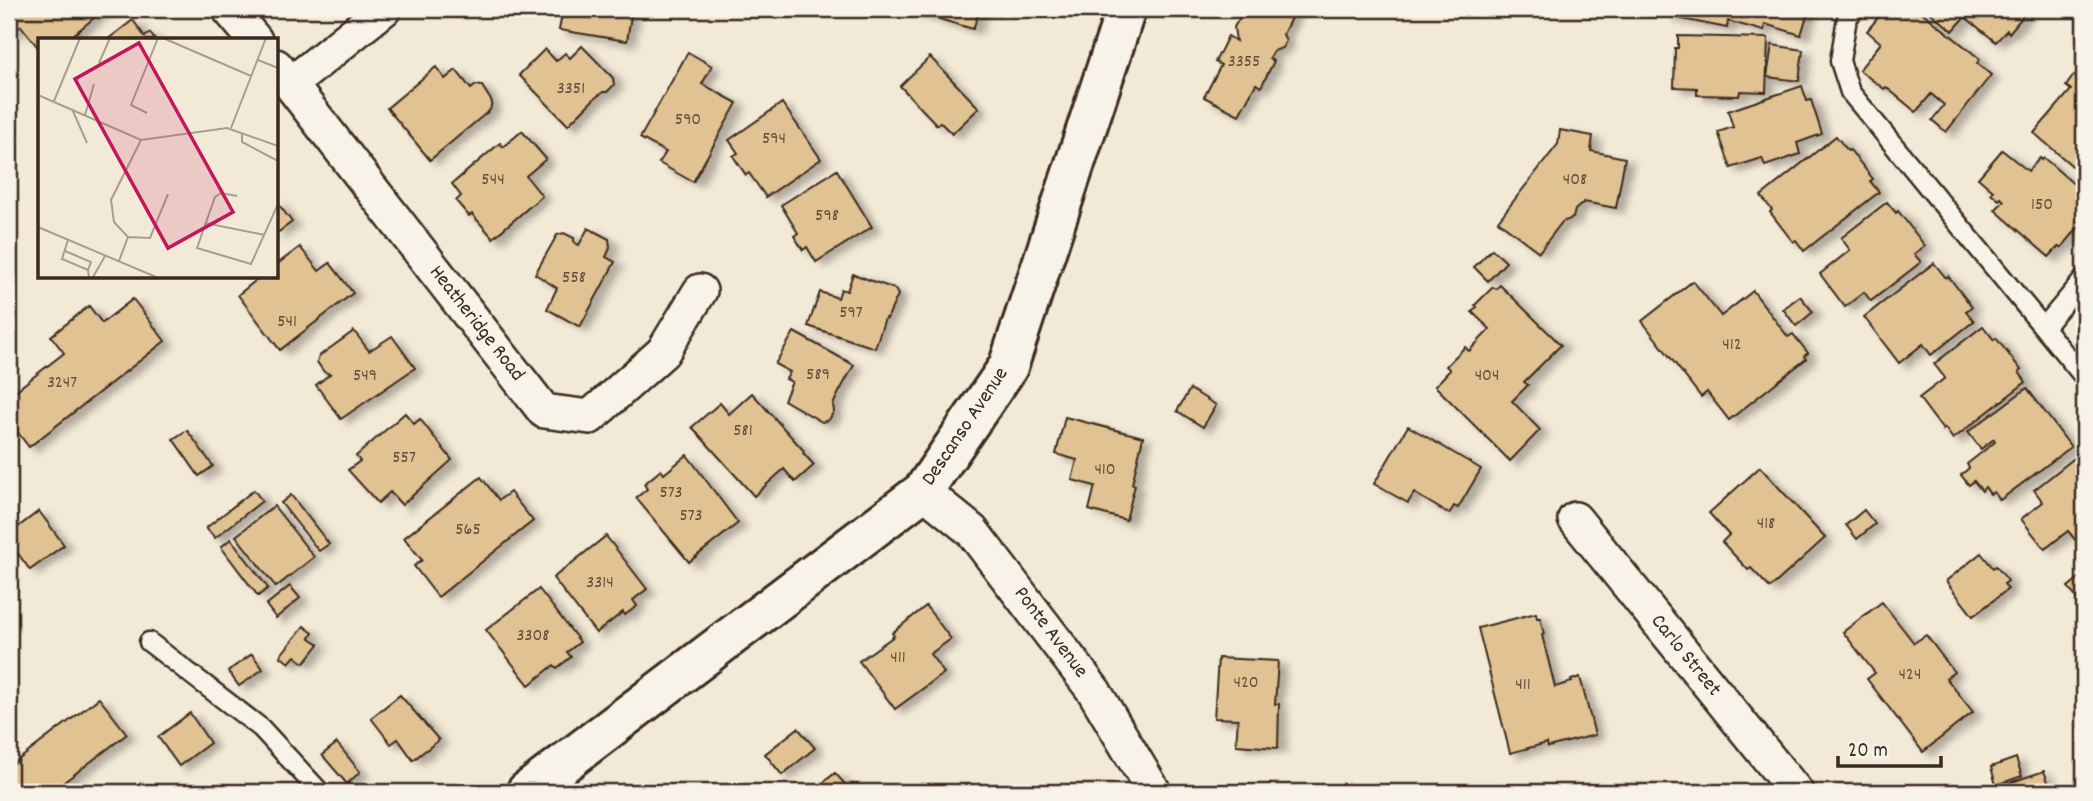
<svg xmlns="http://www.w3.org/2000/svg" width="2093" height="801" viewBox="0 0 2093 801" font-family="Dekko,sans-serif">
  <defs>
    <filter id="shadow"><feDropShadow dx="8" dy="4.5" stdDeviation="3.5" flood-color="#0004"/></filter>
  </defs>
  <rect width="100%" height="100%" fill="#f2e9d7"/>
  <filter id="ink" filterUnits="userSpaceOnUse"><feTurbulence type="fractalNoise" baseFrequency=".0143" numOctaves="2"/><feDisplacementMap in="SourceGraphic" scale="14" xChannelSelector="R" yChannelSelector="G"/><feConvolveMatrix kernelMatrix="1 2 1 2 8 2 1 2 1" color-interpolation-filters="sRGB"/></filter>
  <g filter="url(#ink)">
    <g fill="#e0c293" stroke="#3b2a1e" stroke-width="2" filter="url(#shadow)">
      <path d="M9 9H105L67 40H40V50L21 26 11 34 9 31Z"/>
      <path d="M563 9H632L627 41 559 30Z"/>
      <path d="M905 9H980L973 29Z"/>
      <path d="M1245 9 1295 10 1283 34 1286 41 1282 48 1274 51 1269 59 1274 61 1261 87 1256 84 1239 115 1204 97 1221 65 1215 62 1228 36 1236 41 1234 27 1239 19 1248 16 1243 13Z"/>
      <path d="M1668 9H1809L1801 35 1765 24 1764 31 1728 21 1727 28 1667 16Z"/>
      <path d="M1885 9H1918L1980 59 1977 63 1991 75 1946 132 1932 120 1944 105 1931 94 1916 112 1886 87 1884 89 1859 70 1881 43 1867 31Z"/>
      <path d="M1926 9H2029L2009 33 2007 30 1996 42 1965 17 1953 31Z"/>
      <path d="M133 20 145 37 150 33 155 40H107Z"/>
      <path d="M1678 36 1768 38 1766 92 1740 91 1739 96 1697 95V88L1674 87 1675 48H1678Z"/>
      <path d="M1772 45 1803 50 1799 81 1767 77Z"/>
      <path d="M582 46 613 78 614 85 607 92H603L594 99 568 125 519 75 545 49 556 61 565 53 570 58Z"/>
      <path d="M688 52 712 66 702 84 737 103 693 182 659 163 666 152 640 138Z"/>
      <path d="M930 57 979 108 952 134 940 122 937 125 900 86Z"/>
      <path d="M436 67 445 79 456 70 471 89 476 85 482 86 492 102 490 110 430 160 387 108Z"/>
      <path d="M2074 75 2084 84V176L2034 133 2071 90 2066 86Z"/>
      <path d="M1802 86 1807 101 1811 100 1822 134 1797 143 1800 154 1765 166 1762 158 1731 168 1718 132 1733 127 1728 111Z"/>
      <path d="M782 103 821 159 766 197 749 173 746 175 733 156 738 153 729 140Z"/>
      <path d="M1560 130 1593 136 1591 151 1625 158 1616 208 1584 202 1575 210 1573 218 1562 222 1539 252 1498 221 1558 144Z"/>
      <path d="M522 131 546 159 526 176 542 196 493 238 472 214 469 216 456 201 461 196 452 184 500 143 503 147Z"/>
      <path d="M1836 136 1848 151 1850 150 1873 179 1870 181 1879 192 1804 251 1796 240 1793 242 1770 212 1772 210 1761 196Z"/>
      <path d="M2002 150 2028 171 2040 158 2042 160 2044 158 2084 193V215L2082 217 2084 221 2062 247H2058L2049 257 1995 210 2004 201 2001 198 1999 200 1991 193 1993 191 1978 178Z"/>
      <path d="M837 170 872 227 816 262 807 247 803 250 794 236 798 233 781 205Z"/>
      <path d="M276 201 292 222 276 234Z"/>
      <path d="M1887 202 1896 213 1898 211 1925 246 1914 254 1921 262 1871 301 1864 292 1845 307 1820 274 1850 250 1841 238Z"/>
      <path d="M588 228 609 239 610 248 606 257 615 262 580 327 547 309 557 288 535 274 557 235 564 233 574 238V242L579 245Z"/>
      <path d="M300 247 319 271 330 263 353 293 280 350 238 295 261 276H276V265Z"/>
      <path d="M1492 249 1506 262 1488 281 1474 267Z"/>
      <path d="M1934 263 1946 278 1948 276 1972 307 1966 311 1974 321 1931 355 1923 344 1899 363 1864 317Z"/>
      <path d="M853 274 895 289 898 295 887 319 885 318 875 348 808 326 820 292 838 298 841 289 847 291Z"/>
      <path d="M1693 281 1721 316 1753 291 1788 337 1793 334 1808 353 1804 356 1806 359 1729 420 1707 392 1701 397 1642 321Z"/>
      <path d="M1500 285 1561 345 1524 382 1528 385 1512 401 1540 430 1510 461 1435 386 1450 370 1446 366 1465 347 1469 351 1490 329 1472 312 1477 307 1475 305 1493 287 1496 289Z"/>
      <path d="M1800 296 1813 312 1796 326 1783 309Z"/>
      <path d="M133 299 165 341 29 447 9 421V396L64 353 51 336 89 306 102 323Z"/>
      <path d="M2084 322V340L2075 333Z"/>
      <path d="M1983 326 1994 340 1996 338 2021 370 2019 372 2026 382 1953 439 1945 428 1943 430 1919 398 1945 378 1934 364Z"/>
      <path d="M354 331 369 351 392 336 415 368 341 419 316 385 330 374 324 372 317 362 319 356Z"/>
      <path d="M794 332 854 365 837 396 833 405 834 411 829 420 822 422 784 400 792 382 786 379 790 372 775 364Z"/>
      <path d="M2027 388 2071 447 2000 500 1994 492 1990 494 1985 487 1982 491 1974 481 1969 485 1961 475 1969 468 1967 464 1995 442 1994 439 1981 449 1968 432Z"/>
      <path d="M1190 389 1216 405 1203 427 1177 411Z"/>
      <path d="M752 393 804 451 803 453 814 465 795 482 784 469 754 496 692 427 720 403 729 414Z"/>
      <path d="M405 413 414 424 420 419 452 460 402 505 390 492 378 503 348 470 360 461 356 456Z"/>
      <path d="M1065 417 1143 437 1132 484 1135 485 1126 520 1089 510 1095 486 1072 480 1077 460 1056 454Z"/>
      <path d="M1408 426 1481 469 1458 508 1454 506 1449 514 1414 493 1408 503 1374 484Z"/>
      <path d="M187 430 213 466 199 476 173 439Z"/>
      <path d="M2082 452 2084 455V536L2077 542 2068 531 2045 549 2021 519 2043 502 2034 490Z"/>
      <path d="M687 455 738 523 689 562 636 498 647 489 644 484 661 470 664 474Z"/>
      <path d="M1760 467 1825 538 1770 588 1751 568 1748 570 1722 542 1729 535 1709 513Z"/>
      <path d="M481 477 499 500 510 492 533 521 438 597 414 566 422 560 404 538Z"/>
      <path d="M254 490 262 501 215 538 206 528Z"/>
      <path d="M291 495 329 544 319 551 281 503Z"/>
      <path d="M274 506 314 557 276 587 236 536Z"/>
      <path d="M1864 510 1875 524 1857 539 1846 525Z"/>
      <path d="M39 511 64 545 30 570 9 541V534Z"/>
      <path d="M606 536 647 589 633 600 637 606 625 615 623 612 596 633 553 578Z"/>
      <path d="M231 539 268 588 258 596 221 547Z"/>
      <path d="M1981 553 1993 568 1996 566 2008 581 2004 584 2008 589 1973 616 1946 581Z"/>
      <path d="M2084 574V608L2068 587Z"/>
      <path d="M290 586 300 598 276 618 266 605Z"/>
      <path d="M539 589 580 642 567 652 571 657 557 668 554 665 529 685 486 630Z"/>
      <path d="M1882 602 1914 643 1926 635 1954 672 1946 678 1973 712 1923 752 1867 679 1875 673 1843 632Z"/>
      <path d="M926 606 951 639 930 654 944 673 895 709 859 661 894 636 892 633Z"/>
      <path d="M1536 613 1537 618H1540L1544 634 1542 635 1555 687 1572 682 1571 680 1580 677 1595 735 1548 747 1547 743 1510 753 1478 628Z"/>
      <path d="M304 626 313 633 310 638 319 644 304 663 295 656 289 663 280 656Z"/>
      <path d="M252 654 263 669 239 686 228 671Z"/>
      <path d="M1218 658 1278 661 1275 704H1279L1278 748 1236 745 1238 719 1214 718Z"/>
      <path d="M400 695 439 740 413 760 398 739 391 744 371 718Z"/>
      <path d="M99 698 127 734 51 792H9V767Z"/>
      <path d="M190 713 210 743 179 766 158 737Z"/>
      <path d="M798 728 815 748 782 775 765 754Z"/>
      <path d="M337 743 360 772 347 784 322 755Z"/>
      <path d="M2016 758 2022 776 1996 785 1991 767Z"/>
      <path d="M2044 771 2052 792H1983Z"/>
      <path d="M835 773 852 792H812Z"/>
    </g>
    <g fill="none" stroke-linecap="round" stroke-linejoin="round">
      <g stroke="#3b2a1e" stroke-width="23">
        <g id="lane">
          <path d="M1855 9 1847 18 1840 61 1850 92 2084 377"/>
          <path d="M2044 327 2084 279"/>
          <path d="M149 642 261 728 320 792"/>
        </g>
      </g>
      <g stroke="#3b2a1e" stroke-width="38">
        <g id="street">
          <path d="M229 9 255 40"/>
          <path d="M276 66 544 411 590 417 663 352 700 291"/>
          <path d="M292 83 384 9"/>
          <path d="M923 491 972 531 1094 691 1154 792"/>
          <path d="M1575 519 1796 792"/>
        </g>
      </g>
      <g stroke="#3b2a1e" stroke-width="44">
        <path id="secondary" d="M526 792 923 491 1008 367 1126 9"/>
      </g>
      <use href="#lane" stroke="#f7f3e8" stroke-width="18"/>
      <use href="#street" stroke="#f7f3e8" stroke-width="33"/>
      <use href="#secondary" stroke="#f7f3e8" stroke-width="38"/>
    </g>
  </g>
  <g text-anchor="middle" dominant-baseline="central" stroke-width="5" stroke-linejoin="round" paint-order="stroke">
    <g font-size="18" fill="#64503b">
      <text x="1244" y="62">3355</text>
      <text x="571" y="89">3351</text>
      <text x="688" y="120">590</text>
      <text x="774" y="139">594</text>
      <text x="493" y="180">544</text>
      <text x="1575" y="180">408</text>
      <text x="2042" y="205">150</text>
      <text x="827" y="216">598</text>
      <text x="574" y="278">558</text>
      <text x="851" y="313">597</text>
      <text x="287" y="322">541</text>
      <text x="1732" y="345">412</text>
      <text x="818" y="375">589</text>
      <text x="365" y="376">549</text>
      <text x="1487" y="376">404</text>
      <text x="62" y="383">3247</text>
      <text x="743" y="431">581</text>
      <text x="404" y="458">557</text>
      <text x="1105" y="470">410</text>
      <text x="671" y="493">573</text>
      <text x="691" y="516">573</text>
      <text x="1766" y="524">418</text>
      <text x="468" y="530">565</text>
      <text x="600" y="583">3314</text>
      <text x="533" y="636">3308</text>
      <text x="898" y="658">411</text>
      <text x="1910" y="675">424</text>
      <text x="1246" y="683">420</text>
      <text x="1523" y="685">411</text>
    </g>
    <g font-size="21" fill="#3b2a1e" stroke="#f7f3e8">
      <text transform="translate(476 324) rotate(52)">Heatheridge Road</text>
      <text transform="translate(966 427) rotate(-56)">Descanso Avenue</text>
      <text transform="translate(1050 633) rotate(53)">Ponte Avenue</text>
      <text transform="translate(1685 656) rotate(51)">Carlo Street</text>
    </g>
  </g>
  <g transform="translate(38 38)">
    <rect width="240" height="240" fill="#f2e9d7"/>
    <path fill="none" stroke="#a99d8d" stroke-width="2" d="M125 0 213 38M220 22 240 30M61 25 72 0M0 57 103 102 189 90 240 108M16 63 42 0M34 71 49 105M109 75 93 67 120 0M47 77 56 46M193 90 228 0M204 94V104L240 123M199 158 183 155 177 159 159 210 213 226 240 166M167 185 227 197M0 189 118 239M90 199 112 200 130 156M30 202 24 221 50 232 51 239M27 213 53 224 50 232M81 223 90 199 76 184 73 162 103 102M55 239 67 218"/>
    <path fill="#c2185b" fill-opacity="0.15" stroke="#c2185b" stroke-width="3.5" d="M101 5 195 174 130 210 37 41Z"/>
    <rect width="240" height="240" fill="none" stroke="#3b2a1e" stroke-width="3.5"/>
  </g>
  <rect width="2093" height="801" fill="none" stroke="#f7f3e8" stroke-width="35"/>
  <rect x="18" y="18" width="2058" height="766" fill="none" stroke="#3b2a1e" stroke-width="2.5" filter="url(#ink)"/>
  <path d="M1838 756v10h103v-10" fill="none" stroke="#3b2a1e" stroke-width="3.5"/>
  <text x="1848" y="756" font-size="21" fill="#3b2a1e" stroke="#f7f3e8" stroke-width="5" paint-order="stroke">20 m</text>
</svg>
